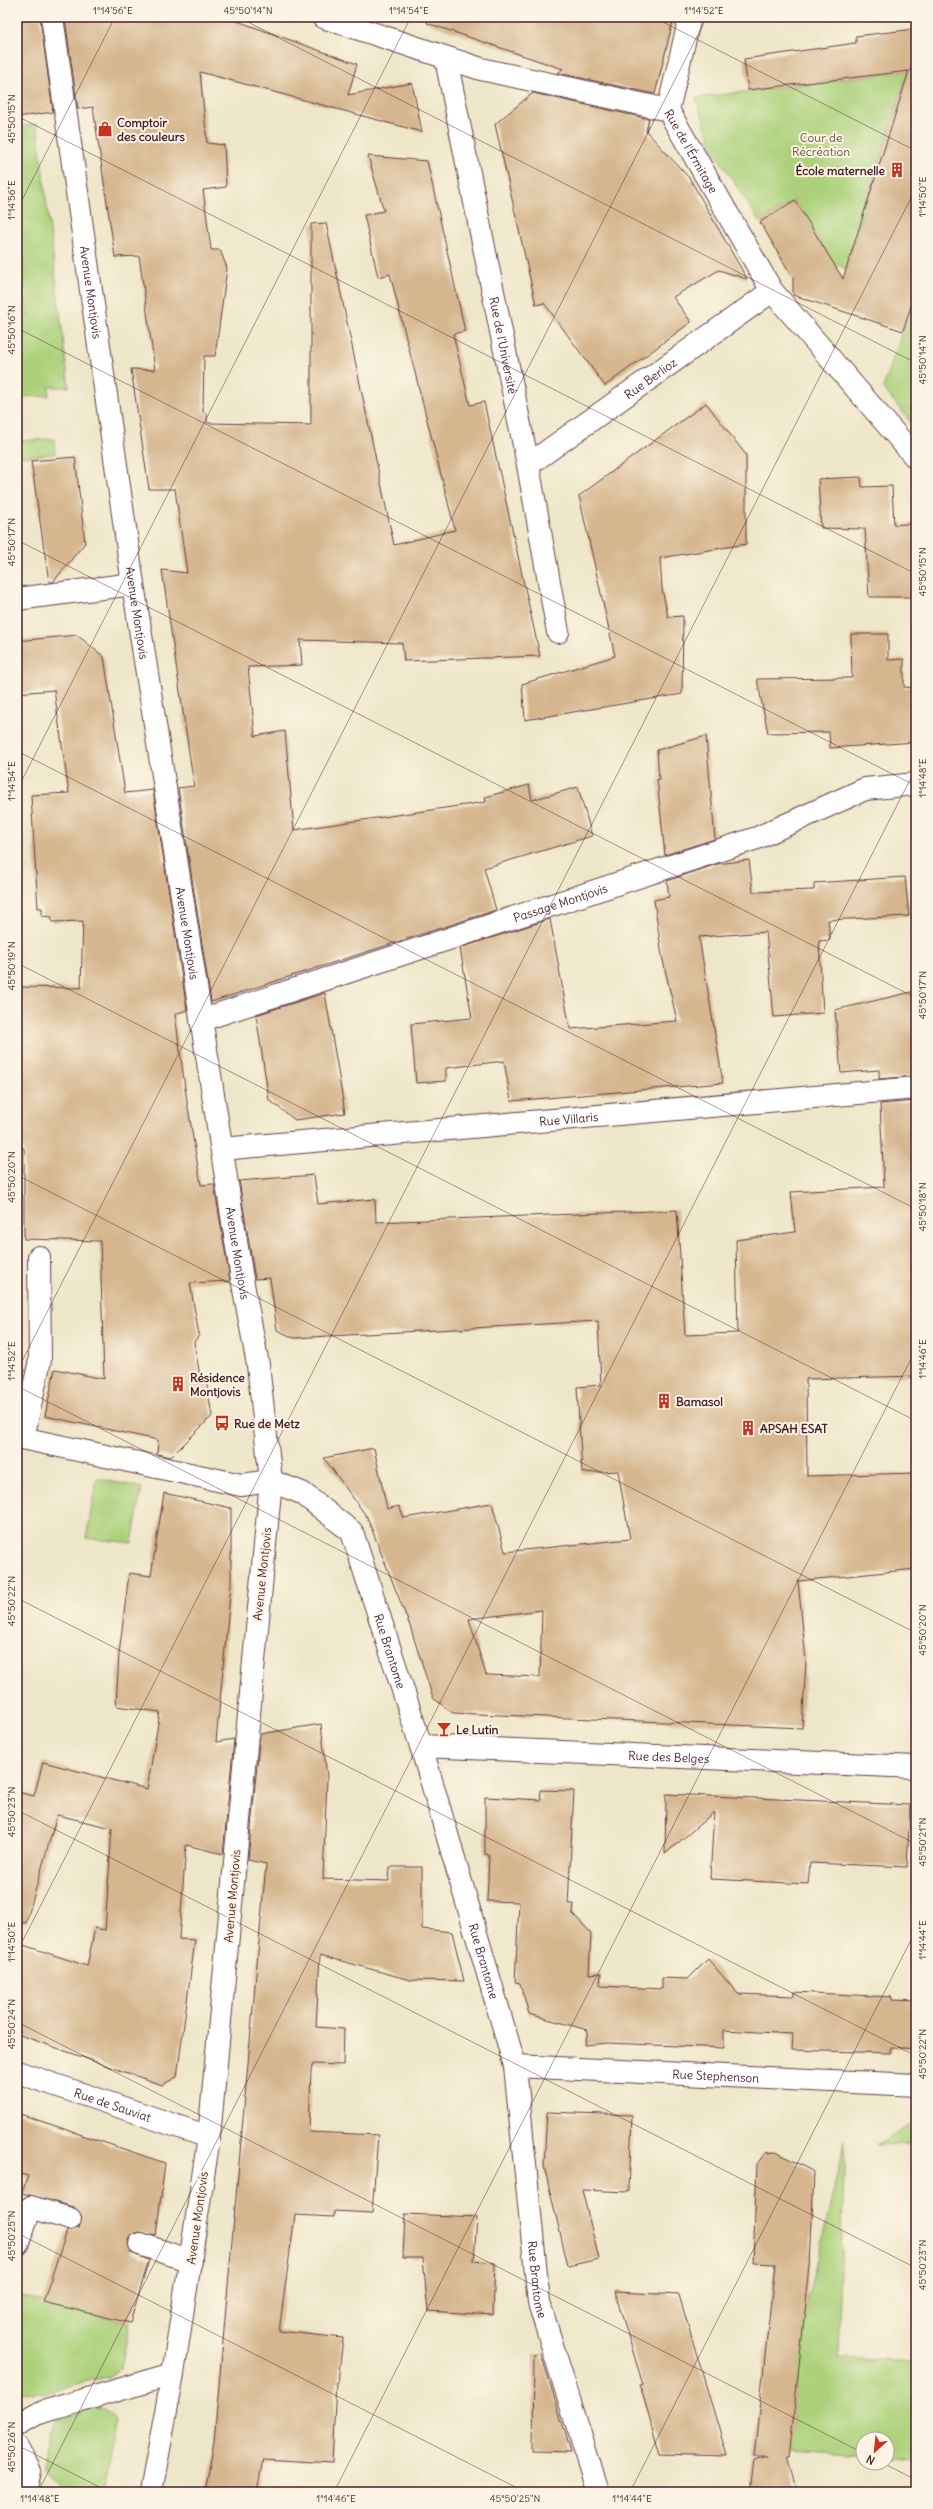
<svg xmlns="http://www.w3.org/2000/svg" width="933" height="2509" viewBox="0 0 933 2509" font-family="Delius,sans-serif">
  <rect width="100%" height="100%" fill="#fcf5e5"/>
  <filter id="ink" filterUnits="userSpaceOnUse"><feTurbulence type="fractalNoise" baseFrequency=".025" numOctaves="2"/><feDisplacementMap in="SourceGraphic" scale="8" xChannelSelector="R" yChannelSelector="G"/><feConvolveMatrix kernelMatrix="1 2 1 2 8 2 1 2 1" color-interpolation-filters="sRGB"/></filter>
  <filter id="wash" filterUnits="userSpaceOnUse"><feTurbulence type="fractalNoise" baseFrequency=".012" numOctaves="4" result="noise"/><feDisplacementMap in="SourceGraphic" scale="16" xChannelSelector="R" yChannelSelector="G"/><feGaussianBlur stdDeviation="0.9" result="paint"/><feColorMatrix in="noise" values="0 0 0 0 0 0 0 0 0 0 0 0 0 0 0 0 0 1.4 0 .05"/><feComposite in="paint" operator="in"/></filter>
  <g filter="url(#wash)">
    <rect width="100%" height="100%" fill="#eee6c8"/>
    <g fill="#acd17a" stroke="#7b7852">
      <path d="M908 71 846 269 832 262 795 200 760 222 714 151 696 98Z"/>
      <path d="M37 124 69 387H49V396L17 397V318L27 317 22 255H17V127Z"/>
      <path d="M916 291V428L883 388Z"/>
      <path d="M54 439 55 454 17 457V441Z"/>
      <path d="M97 1478 142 1488 132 1543 86 1538Z"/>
      <path d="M915 2123 916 2144 876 2145Z"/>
      <path d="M845 2140 838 2358 916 2362V2459L887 2457V2439H863V2456L789 2451 806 2300 811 2289Z"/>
      <path d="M17 2295 130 2323 121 2367 109 2377 73 2384 55 2391 34 2394 17 2391Z"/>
      <path d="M93 2408C104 2408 109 2410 116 2419L103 2492H66L44 2470 50 2433 58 2420Z"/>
    </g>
    <g id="blocks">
      <g fill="#d5b68e" fill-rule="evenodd">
        <path d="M80 17H226L357 64 348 95 412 83 422 132 200 72 207 143 224 145 226 187 203 190 211 250H220L227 268 215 356H204L203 412 207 414V423L311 425V224L326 223 394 545 455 530 390 274 378 277 364 215 384 211 368 156 427 161 465 331 453 334 470 405 484 402 540 656 404 661 402 643 300 640 302 665 248 667 255 736 285 731 294 830 486 802 485 797 529 785 532 800 578 787 592 836 484 868 496 910 211 1002 178 788 194 786 162 570 187 573 175 489H149L131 369 155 370 146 305 139 256 115 257 93 107 78 109 65 19H81Z"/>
        <path d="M428 17H674L655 94 558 73 563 69 427 23Z"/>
        <path d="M17 18H40L53 112 17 117Z"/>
        <path d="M916 29V70H910L916 71V291L903 331 793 295V278L760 222 795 200 843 279 909 71 748 90 744 59 856 43V36Z"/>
        <path d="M533 93 649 119 646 131 690 179 747 279 719 270 673 297 691 322 605 386 544 303 536 305 495 124Z"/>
        <path d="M706 403 746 455V544L660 558 662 589 668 617 683 616 682 694 525 720 522 684 615 656 579 496Z"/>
        <path d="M75 457 85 543 53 582H49L31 461Z"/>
        <path d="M861 477 862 487 892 486 894 525 916 523V597H869L865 529 821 528 818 479Z"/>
        <path d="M851 634H888V660L904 659V687L916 688V742L830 748 829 732 768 733 757 679 852 678Z"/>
        <path d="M77 635 104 657 125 793 153 790 187 1010 175 1014 187 1102 201 1185 214 1184 230 1281 190 1283 199 1335 194 1342 200 1376 206 1380 212 1416 171 1457 157 1454 158 1440 45 1416 55 1369 104 1379 100 1241 24 1239V1148L17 1147V987L81 988 83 921 52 922V917L42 916V908H38L31 795 69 793 54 690 17 693V641Z"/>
        <path d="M706 736 715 839 665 855 657 779 659 780 657 750Z"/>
        <path d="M749 860 753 892 814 890V883L905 877 909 916 828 920 830 940 819 941 823 1013 774 1017 766 932 699 937 723 1083 511 1101 504 1061 446 1068V1081L416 1083 411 1024 472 1018 460 948 550 919 570 1029 677 1021 662 956 654 900 669 897 667 881 717 864Z"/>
        <path d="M916 991V1076L879 1079V1070L841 1073 835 1010Z"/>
        <path d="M325 993 345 1113 295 1120 269 1100 256 1015Z"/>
        <path d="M916 1101V1376L806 1379 807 1476 916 1473V1569L798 1581 806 1661 802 1728 453 1713 433 1698 410 1626 367 1517 324 1458 374 1448 387 1509 399 1506 404 1518 492 1503 505 1552 630 1539 618 1471 582 1473 577 1387 601 1385 598 1321 294 1338 277 1330 270 1278 255 1279 239 1181 314 1175 318 1204 375 1199 376 1222 677 1210 685 1335 738 1333 736 1240 795 1232 791 1192 884 1187 880 1104ZM542 1610 540 1677 486 1675 469 1619Z"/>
        <path d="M164 1493 231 1508V1584L216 1742 234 1739 223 1854 186 1845 179 1939 195 1940 177 2077 162 2085 17 2034V1943L87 1966 95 1928 105 1930 112 1828 57 1815 26 1923 17 1921V1792L34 1796 43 1762 147 1789 160 1712 116 1706 119 1654 129 1573 151 1576Z"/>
        <path d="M321 1724 327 1777 323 1879 389 1881 390 1867H422V1929L452 1932 464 1981 410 1980 320 1955 316 2027 344 2029 343 2065 313 2064 311 2070 309 2132 378 2135 372 2213 334 2211V2217L295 2215 279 2331 343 2338 338 2382H336L332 2463 263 2459 257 2492H205L214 2441 266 1864 248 1860 260 1734Z"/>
        <path d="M540 1790 574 1791 568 1904H574L573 1914 591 1933 589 1974 601 1973 600 1986 662 1989V1978L688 1979 708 1959 738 1994 794 1996V1992L892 1997V2000L916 2001V2049L891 2047 890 2053 792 2050 793 2034 724 2030V2048L608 2043 585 2045 588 2030 529 2014 520 1983 515 1982 519 1902 487 1901 489 1855 485 1854V1797L541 1800Z"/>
        <path d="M666 1794 910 1805 907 1867 810 1863 808 1884 710 1879 714 1812 665 1854Z"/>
        <path d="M547 2112 632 2115 629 2192 582 2190 599 2259 568 2266 544 2166Z"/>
        <path d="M17 2113 165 2163 156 2236 138 2232 131 2235 128 2240 131 2253 149 2260 130 2323 43 2302 67 2231 79 2228 82 2217 74 2207 22 2193 28 2176 17 2173Z"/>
        <path d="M776 2152 814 2172 810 2266 789 2457H787L797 2492H750L754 2461 769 2457H754L775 2264 753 2263 757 2164 765 2153Z"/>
        <path d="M405 2214 477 2217 474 2261 495 2263 493 2315 428 2311 423 2258H403Z"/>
        <path d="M615 2292 679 2295 727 2456 660 2454 640 2385H643Z"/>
        <path d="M541 2354 571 2452 533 2451 534 2355Z"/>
      </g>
    </g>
  </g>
  <g filter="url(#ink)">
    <use href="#blocks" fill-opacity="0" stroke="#633d43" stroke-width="1"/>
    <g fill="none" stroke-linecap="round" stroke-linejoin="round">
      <g stroke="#633d43" stroke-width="24">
        <g id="lane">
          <path d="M23 1438 40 1360 39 1257"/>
          <path d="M140 2244 191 2261"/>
          <path d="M17 2245 31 2207 70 2219"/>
          <path d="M17 2425 36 2414 173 2374"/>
          <path d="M17 2447 30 2471 25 2492"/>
        </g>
      </g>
      <g stroke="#633d43" stroke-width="24">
        <g id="street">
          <path id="s1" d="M323 17 481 69 668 110 772 291 916 458"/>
          <path id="s2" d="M446 59 528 465 558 632"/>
          <path d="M668 110 690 17"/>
          <path id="s3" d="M528 465 772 291"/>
          <path d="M17 599 133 584"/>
          <path id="s4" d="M201 1020 757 838 865 789 916 784"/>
          <path id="s5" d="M222 1149 916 1088"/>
          <path id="s6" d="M17 1437 241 1485 271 1481 302 1493 352 1532 421 1746 515 2066 539 2303 598 2492"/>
          <path id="s7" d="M421 1746 916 1767"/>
          <path id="s8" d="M515 2066 916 2085"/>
          <path id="s9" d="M17 2072 209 2137"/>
        </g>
      </g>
      <g stroke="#633d43" stroke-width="24">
        <g id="secondary">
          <path id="s10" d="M52 17 133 584 241 1273 258 1365 271 1481 209 2137 173 2374 151 2492"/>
        </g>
      </g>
      <use href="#lane" stroke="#fff" stroke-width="22"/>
      <use href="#street" stroke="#fff" stroke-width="22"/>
      <use href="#secondary" stroke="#fff" stroke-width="22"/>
    </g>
  </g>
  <path fill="none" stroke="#4a1f2b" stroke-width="1" stroke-opacity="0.45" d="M238 17 916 363M653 17 916 151M17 116 916 574M17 210 115 17M17 328 916 786M17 540 916 998M17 751 916 1209M17 790 411 17M17 963 916 1421M17 1175 916 1633M17 1371 707 17M17 1386 916 1844M17 1598 916 2056M17 1810 916 2268M17 1952 916 188M17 2022 863 2453M17 2233 525 2492M17 2445 109 2492M883 2463 916 2480M38 2492 916 768M334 2492 916 1349M630 2492 916 1930"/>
  <defs>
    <g id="shop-bare" transform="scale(1.2)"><path d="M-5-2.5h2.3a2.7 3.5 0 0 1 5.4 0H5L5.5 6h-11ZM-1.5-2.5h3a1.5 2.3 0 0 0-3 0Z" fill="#c8321e" stroke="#fcf5e5" stroke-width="2.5" paint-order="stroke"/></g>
    <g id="building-bare" transform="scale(1.2)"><path d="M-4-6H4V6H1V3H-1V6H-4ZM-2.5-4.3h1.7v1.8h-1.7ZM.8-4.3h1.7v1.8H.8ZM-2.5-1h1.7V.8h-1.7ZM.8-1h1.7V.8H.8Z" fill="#c8321e" stroke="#fcf5e5" stroke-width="2.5" paint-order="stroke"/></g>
    <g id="bus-bare" transform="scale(1.2)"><path d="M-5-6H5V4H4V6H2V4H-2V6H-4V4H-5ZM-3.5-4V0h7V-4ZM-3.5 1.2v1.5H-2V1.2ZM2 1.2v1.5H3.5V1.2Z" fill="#c8321e" stroke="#fcf5e5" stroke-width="2.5" paint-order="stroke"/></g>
    <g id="bar-bare" transform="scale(1.2)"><path d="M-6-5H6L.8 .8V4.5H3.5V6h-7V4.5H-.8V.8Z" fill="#c8321e" stroke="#fcf5e5" stroke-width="2.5" paint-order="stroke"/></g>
  </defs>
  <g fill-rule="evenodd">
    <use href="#shop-bare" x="105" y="129"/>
    <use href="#building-bare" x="897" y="170"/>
    <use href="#building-bare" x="178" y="1384"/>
    <use href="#building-bare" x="664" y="1401"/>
    <use href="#bus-bare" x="222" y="1423"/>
    <use href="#building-bare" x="748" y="1428"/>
    <use href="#bar-bare" x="444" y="1729"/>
  </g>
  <g text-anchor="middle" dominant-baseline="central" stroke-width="4" stroke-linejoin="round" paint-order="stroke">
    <g font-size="12" font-weight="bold" fill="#4a1f2b" stroke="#fcf5e5" text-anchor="start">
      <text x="117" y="122">Comptoir<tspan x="117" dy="14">des couleurs</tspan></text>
      <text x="885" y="170" text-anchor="end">École maternelle</text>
      <text x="190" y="1377">Résidence<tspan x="190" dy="14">Montjovis</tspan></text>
      <text x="676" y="1401">Bamasol</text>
      <text x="234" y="1423">Rue de Metz</text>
      <text x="760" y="1428">APSAH ESAT</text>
      <text x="456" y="1729">Le Lutin</text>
    </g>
    <g font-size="12" fill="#675443" stroke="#fcf5e5">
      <text x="821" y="137">Cour de<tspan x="821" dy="14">Récréation</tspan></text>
    </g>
    <g font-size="12" fill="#4a1f2b" stroke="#fcf5e5">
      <text stroke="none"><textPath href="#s1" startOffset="405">Rue de l'Érmitage</textPath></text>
      <text stroke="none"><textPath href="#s10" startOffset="278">Avenue Montjovis</textPath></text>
      <text stroke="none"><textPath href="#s2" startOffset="292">Rue de l'Université</textPath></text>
      <text stroke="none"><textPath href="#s3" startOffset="150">Rue Berlioz</textPath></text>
      <text stroke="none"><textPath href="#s10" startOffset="602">Avenue Montjovis</textPath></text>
      <text stroke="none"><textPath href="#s4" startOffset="378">Passage Montjovis</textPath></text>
      <text stroke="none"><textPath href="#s10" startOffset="926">Avenue Montjovis</textPath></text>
      <text stroke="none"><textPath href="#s5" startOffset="348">Rue Villaris</textPath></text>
      <text stroke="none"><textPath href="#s10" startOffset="1250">Avenue Montjovis</textPath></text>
      <text transform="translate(262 1574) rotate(-84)">Avenue Montjovis</text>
      <text stroke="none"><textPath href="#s6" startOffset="481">Rue Brantome</textPath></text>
      <text stroke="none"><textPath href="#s7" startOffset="248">Rue des Belges</textPath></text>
      <text transform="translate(232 1896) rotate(-85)">Avenue Montjovis</text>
      <text stroke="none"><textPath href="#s6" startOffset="805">Rue Brantome</textPath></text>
      <text stroke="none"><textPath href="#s8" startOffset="201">Rue Stephenson</textPath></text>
      <text stroke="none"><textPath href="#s9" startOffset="101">Rue de Sauviat</textPath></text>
      <text transform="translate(197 2218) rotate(-82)">Avenue Montjovis</text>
      <text stroke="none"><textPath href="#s6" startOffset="1129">Rue Brantome</textPath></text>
    </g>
  </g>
  <rect width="933" height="2509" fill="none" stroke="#fcf5e5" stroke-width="44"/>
  <g transform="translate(875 2451) rotate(207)"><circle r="19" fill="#fcf5e5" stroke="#b59f9b"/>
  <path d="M0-3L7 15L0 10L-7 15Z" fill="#c8321e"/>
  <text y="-6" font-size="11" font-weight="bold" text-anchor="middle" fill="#4a1f2b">N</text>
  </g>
  <rect x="22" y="22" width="889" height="2465" fill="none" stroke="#4a1f2b" stroke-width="1.5"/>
  <g font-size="10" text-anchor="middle" fill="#4a1f2b">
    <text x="113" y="14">1°14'56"E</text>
    <text x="248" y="14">45°50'14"N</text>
    <text x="409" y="14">1°14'54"E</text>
    <text x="704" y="14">1°14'52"E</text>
    <text transform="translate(11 119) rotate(-90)" y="4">45°50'15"N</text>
    <text transform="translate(922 197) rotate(-90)" y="4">1°14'50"E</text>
    <text transform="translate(11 200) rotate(-90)" y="4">1°14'56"E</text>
    <text transform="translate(11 330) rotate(-90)" y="4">45°50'16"N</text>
    <text transform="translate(922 360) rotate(-90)" y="4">45°50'14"N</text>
    <text transform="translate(11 542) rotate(-90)" y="4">45°50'17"N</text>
    <text transform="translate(922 572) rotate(-90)" y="4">45°50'15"N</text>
    <text transform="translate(922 778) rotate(-90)" y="4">1°14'48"E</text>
    <text transform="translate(11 781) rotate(-90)" y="4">1°14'54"E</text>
    <text transform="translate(11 966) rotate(-90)" y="4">45°50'19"N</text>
    <text transform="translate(922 995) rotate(-90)" y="4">45°50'17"N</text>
    <text transform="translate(11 1177) rotate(-90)" y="4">45°50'20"N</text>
    <text transform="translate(922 1207) rotate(-90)" y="4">45°50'18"N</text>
    <text transform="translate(922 1359) rotate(-90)" y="4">1°14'46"E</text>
    <text transform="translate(11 1361) rotate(-90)" y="4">1°14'52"E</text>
    <text transform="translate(11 1601) rotate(-90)" y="4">45°50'22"N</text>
    <text transform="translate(922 1630) rotate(-90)" y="4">45°50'20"N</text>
    <text transform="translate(11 1812) rotate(-90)" y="4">45°50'23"N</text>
    <text transform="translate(922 1842) rotate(-90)" y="4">45°50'21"N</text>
    <text transform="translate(922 1940) rotate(-90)" y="4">1°14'44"E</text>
    <text transform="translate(11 1942) rotate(-90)" y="4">1°14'50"E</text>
    <text transform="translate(11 2024) rotate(-90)" y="4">45°50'24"N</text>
    <text transform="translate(922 2054) rotate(-90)" y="4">45°50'22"N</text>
    <text transform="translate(11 2236) rotate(-90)" y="4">45°50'25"N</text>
    <text transform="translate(922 2265) rotate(-90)" y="4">45°50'23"N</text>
    <text transform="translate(11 2447) rotate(-90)" y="4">45°50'26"N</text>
    <text x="40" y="2502">1°14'48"E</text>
    <text x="336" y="2502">1°14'46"E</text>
    <text x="515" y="2502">45°50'25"N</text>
    <text x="632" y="2502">1°14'44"E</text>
  </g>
</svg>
